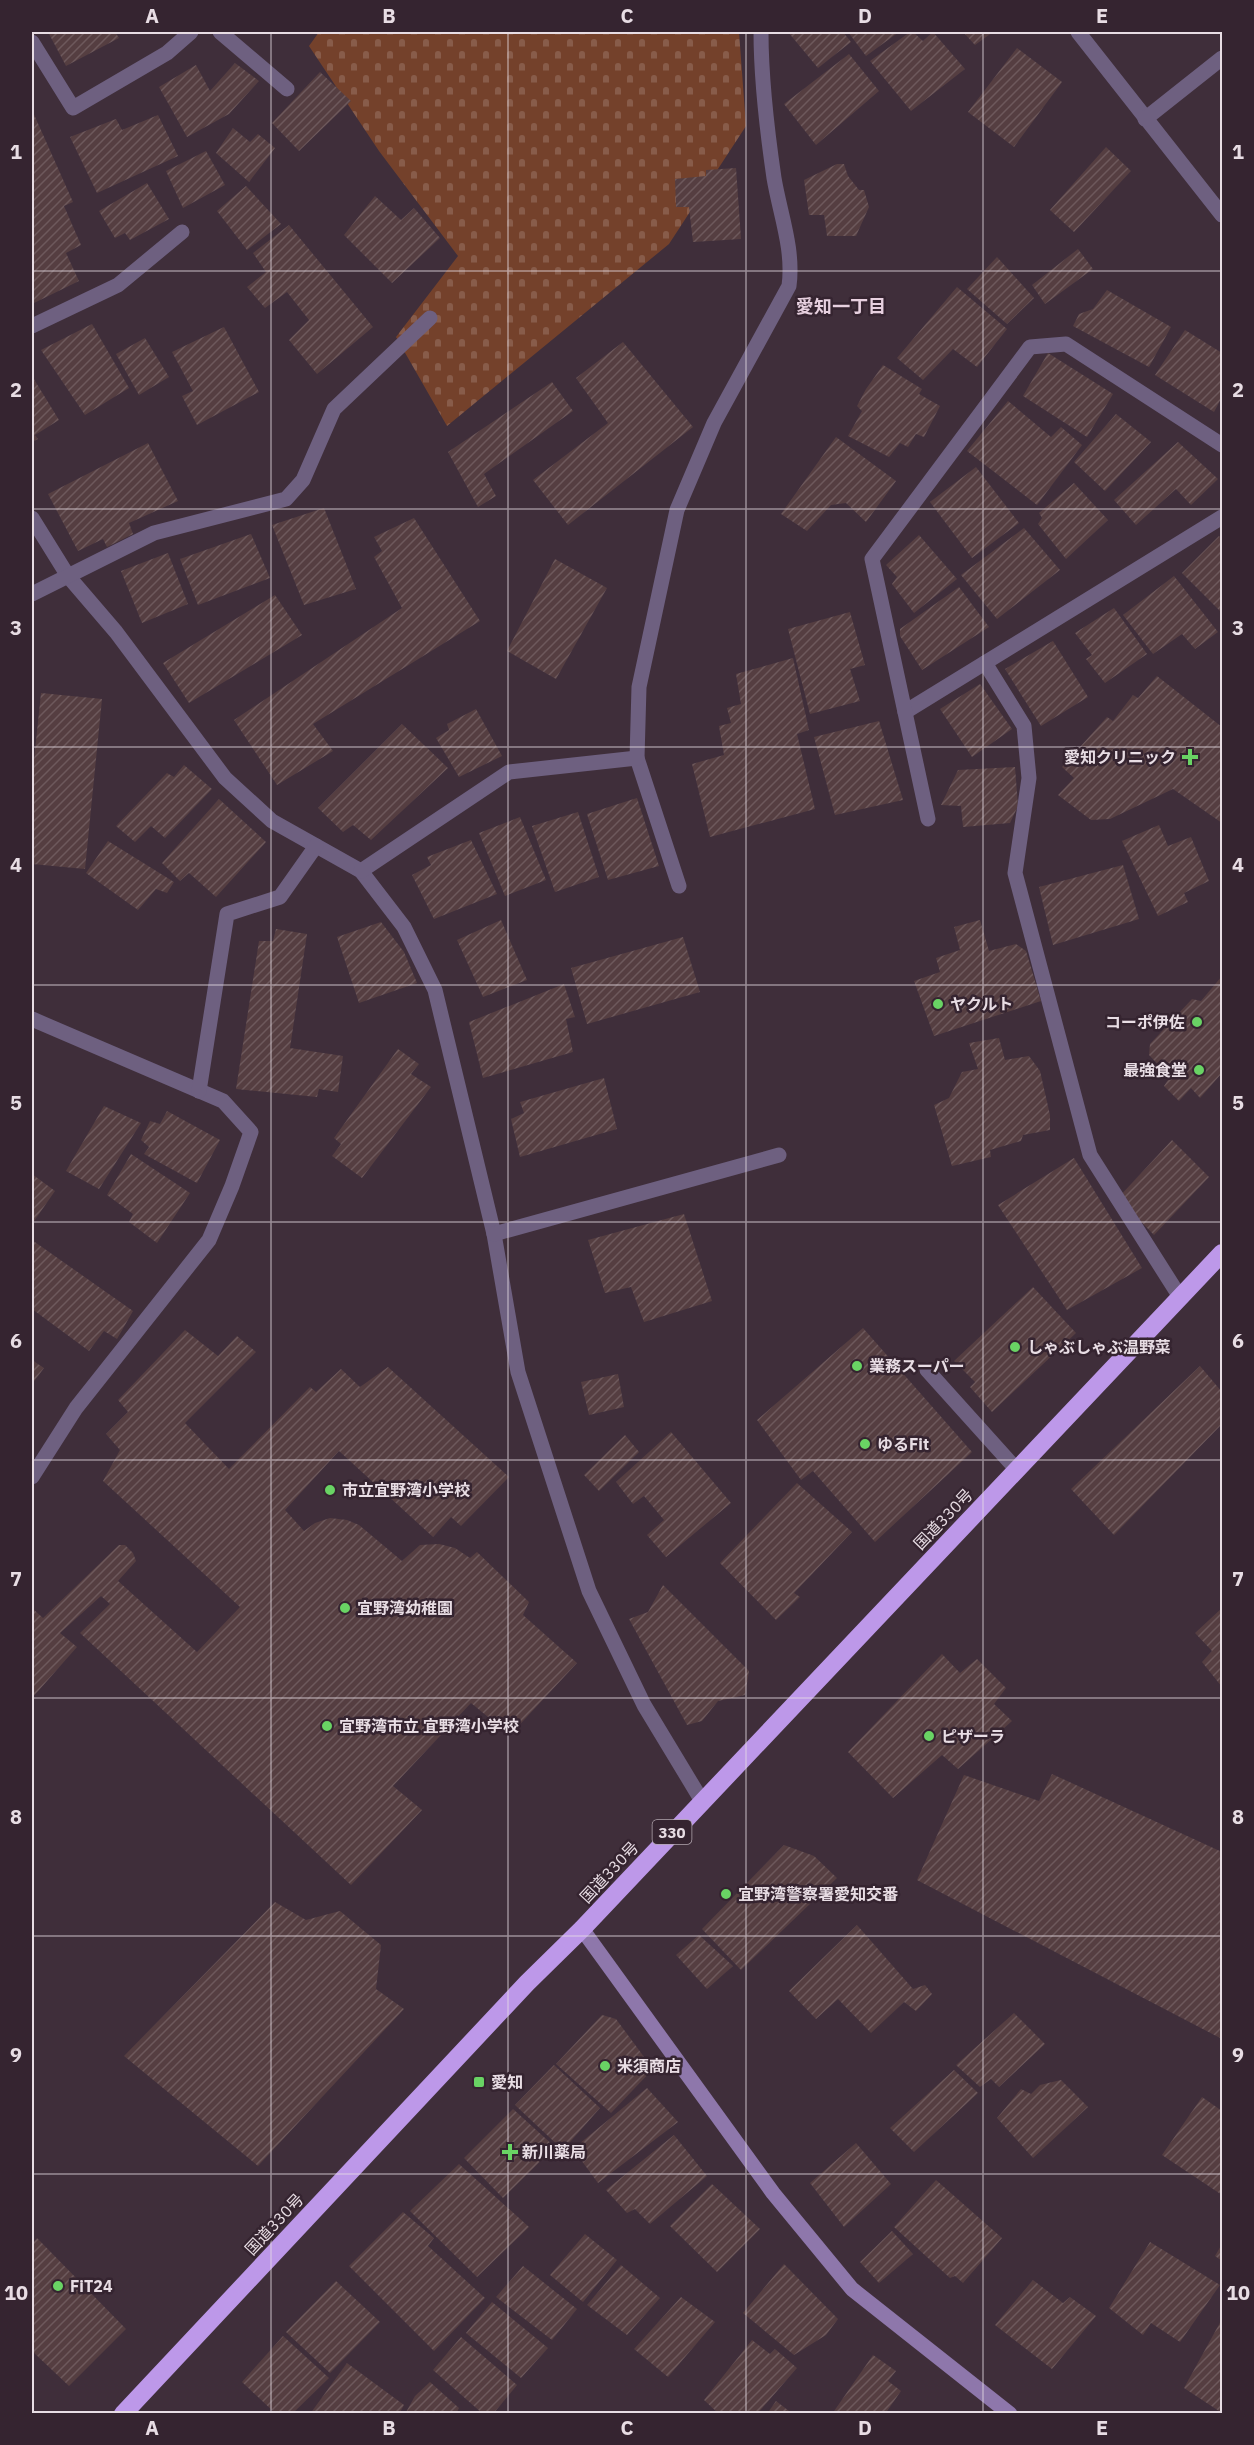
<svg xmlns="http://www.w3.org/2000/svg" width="1254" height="2445" viewBox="0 0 1254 2445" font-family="'IBM Plex Sans','Noto Sans JP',sans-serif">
  <defs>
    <pattern id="cemetery-stones" width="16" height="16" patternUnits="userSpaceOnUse" patternTransform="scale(1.5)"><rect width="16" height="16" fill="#74412b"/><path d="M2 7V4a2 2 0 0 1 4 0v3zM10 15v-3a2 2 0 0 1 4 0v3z" fill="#885c4a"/></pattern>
    <pattern id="building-hatch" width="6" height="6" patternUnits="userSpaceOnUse" patternTransform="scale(1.5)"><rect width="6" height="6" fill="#553e41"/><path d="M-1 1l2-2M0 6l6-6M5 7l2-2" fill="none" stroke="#6d595c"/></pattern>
  </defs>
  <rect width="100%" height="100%" fill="#3f2e3a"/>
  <path fill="url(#cemetery-stones)" d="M319 32H739L746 126 669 244 447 426 396 337 458 256 379 151 309 46Z"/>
  <g fill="url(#building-hatch)">
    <path d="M48 32H115L119 38 66 66Z"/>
    <path d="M788 32H843L851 42 818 68Z"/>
    <path d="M848 32H899L866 56Z"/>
    <path d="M910 32H913L923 41 933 32 965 69 911 111 870 61Z"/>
    <path d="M963 32H993L975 45Z"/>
    <path d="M1017 48 1062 82 1014 147 968 112Z"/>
    <path d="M849 54 879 91 816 145 784 104Z"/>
    <path d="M235 63 259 81 229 114 187 137 159 87 196 65 210 91Z"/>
    <path d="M320 72 351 101 299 151 272 123Z"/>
    <path d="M32 110 73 202 64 206 81 245 66 253 79 281 32 304Z"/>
    <path d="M158 115 178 156 97 193 70 137 116 119 122 130Z"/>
    <path d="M233 128 250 142 258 134 275 148 249 182 216 153Z"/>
    <path d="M1106 147 1131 171 1074 232 1050 210Z"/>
    <path d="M206 151 225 185 183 208 166 171Z"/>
    <path d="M837 164H844L848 176 859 190H864L869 207 856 236H827L824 215H809L804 180Z"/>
    <path d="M736 168 741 239 693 242 689 207H676L675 179 706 176V170Z"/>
    <path d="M147 183 169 219 130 240 125 233 115 238 99 211Z"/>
    <path d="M246 186 281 224 247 250 217 211Z"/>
    <path d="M375 196 401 220 414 208 440 238 392 283 344 235Z"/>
    <path d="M289 225 373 327 317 374 289 340 309 320 287 292 265 308 247 287 266 272 253 253Z"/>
    <path d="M1078 249 1093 269 1045 304 1032 285Z"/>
    <path d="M997 257 1034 298 1007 324 967 289Z"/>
    <path d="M957 287 1007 329 977 367 953 349 923 380 897 358Z"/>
    <path d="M1107 290 1171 327 1149 367 1073 326 1079 314 1093 309Z"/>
    <path d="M92 324 129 388 85 415 41 350Z"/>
    <path d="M224 327 259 392 197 425 182 396 193 391 172 352Z"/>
    <path d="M1185 330 1222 353V397L1214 412 1155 375Z"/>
    <path d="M145 338 169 377 139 395 116 354Z"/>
    <path d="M623 342 693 427 568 525 533 480 608 423 576 378Z"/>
    <path d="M1048 353 1113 394 1087 437 1023 396Z"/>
    <path d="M883 365 922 389 919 394 940 406 924 437 916 434 908 447 900 443 889 457 848 436 862 411 857 406 866 389Z"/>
    <path d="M32 376 59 420 35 435 38 439 32 442Z"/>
    <path d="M552 382 573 411 484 474 496 496 478 507 448 452Z"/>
    <path d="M1008 401 1051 437 1061 427 1082 445 1037 505 967 451Z"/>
    <path d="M1116 414 1151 442 1105 491 1074 462Z"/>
    <path d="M836 437 896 481 866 522 846 503 831 505 807 531 781 514Z"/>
    <path d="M1178 442 1218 479 1191 505 1176 489 1136 525 1114 500Z"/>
    <path d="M148 443 178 501 129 523 133 534 107 547 103 539 78 551 48 494Z"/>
    <path d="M976 467 1019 523 972 558 930 502Z"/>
    <path d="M1074 483 1108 520 1066 559 1038 524 1042 518 1039 513Z"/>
    <path d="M324 508 356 589 304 605 272 525Z"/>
    <path d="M414 518 480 621 313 724 333 751 277 785 234 720 402 608 374 557 382 551 374 537Z"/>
    <path d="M1024 528 1060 570 997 619 961 575Z"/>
    <path d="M251 534 270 578 198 605 180 559Z"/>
    <path d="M919 535 957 579 914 613 892 584 897 577 886 565Z"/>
    <path d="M1219 536 1222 539V613L1182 573Z"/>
    <path d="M168 553 188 604 142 623 121 571Z"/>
    <path d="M555 559 607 588 556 679 507 651Z"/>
    <path d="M1174 576 1218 632 1195 649 1182 634 1153 654 1123 615Z"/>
    <path d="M959 587 989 627 922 670 900 636V629Z"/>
    <path d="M275 595 302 635 189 703 163 663Z"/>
    <path d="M1114 608 1147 654 1105 683 1086 659 1092 655 1075 633Z"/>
    <path d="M850 612 865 665 850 669 860 701 810 714 788 629Z"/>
    <path d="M1053 641 1088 697 1041 726 1005 669Z"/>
    <path d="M793 658 809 730 797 734 815 809 710 837 692 764 724 755 719 726 731 723 727 708 741 704 736 674Z"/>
    <path d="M1157 676 1222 727V823L1173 789 1110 819 1091 820 1058 795 1074 778 1062 767 1107 717 1113 721 1133 695 1138 698Z"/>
    <path d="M980 684 1012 729 972 757 940 709Z"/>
    <path d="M41 693 102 699 85 869 32 864V779Z"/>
    <path d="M476 709 502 756 459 777 436 738 449 730 447 724Z"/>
    <path d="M879 721 903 800 835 815 814 737Z"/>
    <path d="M402 724 448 768 371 840 353 825 343 832 318 808Z"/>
    <path d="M184 765 212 789 165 838 151 826 135 842 116 826 167 773 174 777Z"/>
    <path d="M1015 767 1018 806 1010 823 963 827 961 806 941 805 958 770Z"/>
    <path d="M637 798 659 866 608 880 587 814Z"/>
    <path d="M219 799 266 842 216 897 189 873 180 881 162 863Z"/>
    <path d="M578 812 599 877 555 892 532 826Z"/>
    <path d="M520 817 546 880 505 896 479 833Z"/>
    <path d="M1159 825 1168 846 1191 837 1209 881 1184 893 1188 902 1158 916 1122 841Z"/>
    <path d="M471 840 497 894 434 919 412 875 431 865 427 857Z"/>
    <path d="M108 841 174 882 167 893 156 889 138 910 86 873Z"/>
    <path d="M1123 865 1139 919 1053 945 1039 887Z"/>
    <path d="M501 920 527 980 483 997 457 940Z"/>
    <path d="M980 920 989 951 1016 944 1026 951 1041 1001 934 1036 914 981 940 972 936 958 960 950 954 927Z"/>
    <path d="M381 922 404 952 417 983 359 1003 337 937Z"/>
    <path d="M276 929 307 934 290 1048 343 1056 338 1092 319 1089 317 1097 236 1089 259 941H273Z"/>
    <path d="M683 937 700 992 587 1024 571 968Z"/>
    <path d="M1222 976V1073L1200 1098 1191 1088 1179 1101 1164 1086 1170 1077 1149 1055 1150 1044 1192 999 1201 1001Z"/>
    <path d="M564 984 575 1017 566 1019 573 1052 483 1078 469 1022Z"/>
    <path d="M999 1038 1005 1060 1029 1056 1040 1071 1050 1115V1130L1023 1135 1021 1141 990 1150 991 1157 952 1166 934 1105 949 1098 962 1072 978 1069 969 1043Z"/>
    <path d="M398 1049 419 1064 411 1074 431 1087 362 1178 332 1156 341 1144 334 1138Z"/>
    <path d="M604 1078 617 1129 520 1157 511 1119 524 1113 520 1102Z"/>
    <path d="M104 1106 141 1123 99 1189 66 1171Z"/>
    <path d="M167 1111 220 1140 197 1183 144 1154 149 1147 141 1140 150 1121 160 1124Z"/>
    <path d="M1172 1140 1209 1177 1154 1235 1118 1198Z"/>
    <path d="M131 1154 190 1193 157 1243 129 1222 133 1214 107 1195Z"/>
    <path d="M1074 1158 1142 1268 1067 1310 998 1205Z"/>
    <path d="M32 1174 55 1191 32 1224Z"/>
    <path d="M684 1214 712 1301 644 1322 631 1287 605 1293 588 1240Z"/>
    <path d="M32 1240 133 1311 117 1339 104 1331 89 1351 32 1309Z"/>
    <path d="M1033 1287 1076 1333 992 1412 970 1387 975 1382 954 1361Z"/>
    <path d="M863 1328 972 1452 875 1542 813 1471 801 1480 757 1420Z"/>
    <path d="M185 1330 218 1356 237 1336 256 1352 185 1423 229 1469 310 1387 316 1392 341 1369 360 1387 388 1367 509 1477 461 1526 451 1517 433 1537 339 1451 285 1510 304 1531 315 1523 330 1518 347 1520 359 1525 402 1561 420 1545 439 1544 455 1548 470 1558 477 1552 529 1602 523 1615 577 1663 510 1735 471 1703 393 1786 422 1810 351 1885 80 1633 110 1604 101 1596 60 1633 77 1647 32 1698V1608L43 1618 119 1545H125L133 1553 136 1561 118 1581 197 1652 240 1607 103 1481 120 1450 106 1434 128 1412 118 1400Z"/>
    <path d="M32 1360 44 1368 32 1384Z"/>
    <path d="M1200 1366 1222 1392V1424L1114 1535 1071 1489Z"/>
    <path d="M618 1374 624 1407 589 1415 581 1382Z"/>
    <path d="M671 1432 731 1503 666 1557 647 1535 664 1520 644 1496 633 1504 616 1482Z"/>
    <path d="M625 1435 639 1452 599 1491 584 1475Z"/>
    <path d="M797 1483 852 1532 794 1593 800 1597 776 1620 720 1563Z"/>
    <path d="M663 1585 749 1671 745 1695 718 1701 702 1721 687 1725 629 1619 648 1612Z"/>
    <path d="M1222 1608V1687L1202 1662 1212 1651 1195 1633Z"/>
    <path d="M942 1654 960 1673 977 1659 1006 1688 994 1704 1012 1721 958 1769 942 1755 893 1798 848 1752Z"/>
    <path d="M1052 1774 1222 1852V2039L917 1880 964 1775 1039 1801Z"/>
    <path d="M784 1845 814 1856 837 1878 741 1970 702 1929Z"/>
    <path d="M275 1902 306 1920 340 1911 381 1945 376 1989 404 2009 258 2166 124 2056Z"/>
    <path d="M857 1925 913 1989 925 1985 932 1994 916 2011 904 2002 871 2033 838 1999 816 2019 789 1991Z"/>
    <path d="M699 1935 733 1966 707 1989 676 1955Z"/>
    <path d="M1014 2013 1045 2044 999 2087 991 2079 980 2087 956 2065Z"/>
    <path d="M602 2015 616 2019 653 2069 611 2113 556 2064Z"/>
    <path d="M554 2065 600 2108 563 2150 515 2105Z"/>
    <path d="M954 2070 978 2093 914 2152 890 2128Z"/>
    <path d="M1061 2080 1088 2107 1033 2158 997 2118 1021 2089 1031 2094 1040 2085Z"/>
    <path d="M647 2088 678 2122 598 2183 573 2149Z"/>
    <path d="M1202 2097 1222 2111V2195L1162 2155Z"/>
    <path d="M513 2109 555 2147 503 2198 464 2158Z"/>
    <path d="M674 2135 707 2176 650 2224 635 2209 627 2213 606 2190Z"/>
    <path d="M856 2143 891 2184 844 2227 810 2183Z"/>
    <path d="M459 2164 529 2227 477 2277 410 2211Z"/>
    <path d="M936 2180 1002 2238 963 2283 955 2276 950 2278 894 2227Z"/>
    <path d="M712 2184 760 2229 717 2272 670 2226Z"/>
    <path d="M403 2212 434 2238 428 2246 485 2298 434 2351 349 2266Z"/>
    <path d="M892 2231 913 2254 879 2283 860 2262Z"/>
    <path d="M585 2234 617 2260 583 2302 550 2275Z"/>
    <path d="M37 2238 126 2329 69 2386 32 2351V2244Z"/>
    <path d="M1150 2242 1220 2285 1180 2342 1151 2323 1143 2335 1109 2308Z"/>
    <path d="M1222 2244V2261L1215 2256Z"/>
    <path d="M784 2264 838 2319 826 2335 794 2355 743 2313Z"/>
    <path d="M621 2265 660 2298 627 2335 587 2305Z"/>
    <path d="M523 2266 577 2309 552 2340 496 2297Z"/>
    <path d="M1033 2280 1063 2303 1070 2297 1096 2316 1052 2369 995 2325Z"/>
    <path d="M336 2281 380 2322 330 2373 286 2332Z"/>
    <path d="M681 2297 715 2322 668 2377 634 2349Z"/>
    <path d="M492 2302 548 2348 521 2378 466 2333Z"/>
    <path d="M1222 2319V2413L1184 2388Z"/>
    <path d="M283 2336 329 2378 292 2414H276L242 2382Z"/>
    <path d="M461 2337 517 2385 493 2414H483L433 2370Z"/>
    <path d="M752 2340 770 2354 775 2349 797 2368 757 2414H719L704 2400Z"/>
    <path d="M873 2355 896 2371 888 2381 901 2391 885 2414H832Z"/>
    <path d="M347 2363 404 2405 399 2414H310Z"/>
    <path d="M430 2382 459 2408 456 2414H405L415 2396Z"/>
    <path d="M776 2401 793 2414H767Z"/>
  </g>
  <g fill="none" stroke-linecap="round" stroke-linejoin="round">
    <g stroke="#6e6080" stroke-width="15">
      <path d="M1078 32 1222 215"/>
      <path d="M1145 119 1222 58"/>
      <path d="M637 758 679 886"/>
      <path d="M927 1370 1017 1470"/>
    </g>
    <g stroke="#6e6080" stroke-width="15">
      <path d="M220 32 287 89"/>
      <path d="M32 42 73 108 167 53 191 32"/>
      <path d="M32 326 118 285 182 232"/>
      <path d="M32 518 68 576 116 632 225 778 272 821 361 871 404 927 435 990 494 1234 518 1372 589 1591 644 1705 702 1801"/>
      <path d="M32 594 154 533 286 499 303 480 334 409 430 318"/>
      <path d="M985 663 1024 726 1029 778 1015 873 1090 1155 1180 1297"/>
      <path d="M905 712 1222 517"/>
      <path d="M928 819 872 559 1030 347 1066 344 1222 445"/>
      <path d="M361 871 509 772 637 758 639 687 677 510 714 423 789 286C794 249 780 214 774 178 767 130 761 80 761 32"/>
      <path d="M32 1019 223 1101 251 1132 232 1186 209 1240 76 1408 32 1477"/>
      <path d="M199 1091 227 914 280 897 316 846"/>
      <path d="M494 1234 779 1155"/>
    </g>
    <path stroke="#8e77ab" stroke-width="15" d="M582 1929 773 2193 852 2289 1010 2414"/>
    <path stroke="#bd98e9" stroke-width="18" d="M123 2414 527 1983 582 1929 1222 1253"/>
  </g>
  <path fill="none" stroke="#e8dde4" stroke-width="1.5" stroke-opacity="0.55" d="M271 32V2414M508 32V2414M746 32V2414M983 32V2414M32 271H1222M32 509H1222M32 747H1222M32 985H1222M32 1222H1222M32 1460H1222M32 1698H1222M32 1936H1222M32 2174H1222"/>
  <g fill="#69d364" stroke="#352430" stroke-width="2">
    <path d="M1187 748h6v6h6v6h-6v6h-6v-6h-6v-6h6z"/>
    <circle cx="938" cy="1004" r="6"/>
    <circle cx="1197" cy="1022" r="6"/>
    <circle cx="1199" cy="1070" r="6"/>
    <circle cx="1015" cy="1347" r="6"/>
    <circle cx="857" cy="1366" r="6"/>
    <circle cx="865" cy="1444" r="6"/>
    <circle cx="330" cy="1490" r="6"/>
    <circle cx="345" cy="1608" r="6"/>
    <circle cx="327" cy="1726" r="6"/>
    <circle cx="929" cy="1736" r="6"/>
    <circle cx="726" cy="1894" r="6"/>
    <circle cx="605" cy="2066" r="6"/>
    <rect x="473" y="2076" width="12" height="12" rx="3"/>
    <path d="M507 2143h6v6h6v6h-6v6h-6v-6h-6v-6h6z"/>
    <circle cx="58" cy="2286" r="6"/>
  </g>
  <g text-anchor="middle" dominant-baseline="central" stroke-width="5" stroke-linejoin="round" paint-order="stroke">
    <rect fill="#352430" stroke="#b2a6ae" stroke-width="1.5" x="652.5" y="1820" width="39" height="24" rx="4.5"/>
    <g font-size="15" font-weight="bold" fill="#e8dde4">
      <text x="672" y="1832">330</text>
    </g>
    <g font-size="16" font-weight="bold" fill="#e8dde4" stroke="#352430" text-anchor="start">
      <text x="1176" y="757" text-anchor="end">愛知クリニック</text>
      <text x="950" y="1004">ヤクルト</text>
      <text x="1185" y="1022" text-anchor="end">コーポ伊佐</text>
      <text x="1187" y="1070" text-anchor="end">最強食堂</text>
      <text x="1027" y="1347">しゃぶしゃぶ温野菜</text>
      <text x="869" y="1366">業務スーパー</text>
      <text x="877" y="1444">ゆるFit</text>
      <text x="342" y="1490">市立宜野湾小学校</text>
      <text x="357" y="1608">宜野湾幼稚園</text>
      <text x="339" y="1726">宜野湾市立 宜野湾小学校</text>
      <text x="941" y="1736">ピザーラ</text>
      <text x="738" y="1894">宜野湾警察署愛知交番</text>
      <text x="617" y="2066">米須商店</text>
      <text x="491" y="2082">愛知</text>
      <text x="522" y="2152">新川薬局</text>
      <text x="70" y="2286">FiT24</text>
    </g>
    <g font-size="16" fill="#e8dde4" stroke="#352430">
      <text transform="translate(943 1519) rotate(-46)">国道330号</text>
      <text transform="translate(609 1872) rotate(-47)">国道330号</text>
      <text transform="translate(274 2224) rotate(-47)">国道330号</text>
    </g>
    <g font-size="18" font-weight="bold" fill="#e7d0df" stroke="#352430">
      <text x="841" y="306">愛知一丁目</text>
    </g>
  </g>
  <rect width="1254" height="2445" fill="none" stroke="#352430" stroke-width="66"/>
  <rect x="33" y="33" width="1188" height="2379" fill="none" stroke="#e8dde4" stroke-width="2"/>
  <g font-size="20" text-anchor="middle" font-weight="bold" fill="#e8dde4">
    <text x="152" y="23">A</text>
    <text x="389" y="23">B</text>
    <text x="627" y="23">C</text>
    <text x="865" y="23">D</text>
    <text x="1102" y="23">E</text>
    <text x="16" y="159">1</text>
    <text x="1238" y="159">1</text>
    <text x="16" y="397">2</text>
    <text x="1238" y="397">2</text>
    <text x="16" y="635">3</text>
    <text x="1238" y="635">3</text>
    <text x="16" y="872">4</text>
    <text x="1238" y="872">4</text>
    <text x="16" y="1110">5</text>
    <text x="1238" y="1110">5</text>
    <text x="16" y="1348">6</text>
    <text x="1238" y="1348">6</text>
    <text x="16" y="1586">7</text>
    <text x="1238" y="1586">7</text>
    <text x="16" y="1824">8</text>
    <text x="1238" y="1824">8</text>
    <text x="16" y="2062">9</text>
    <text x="1238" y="2062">9</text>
    <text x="16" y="2300">10</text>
    <text x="1238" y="2300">10</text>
    <text x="152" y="2435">A</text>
    <text x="389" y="2435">B</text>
    <text x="627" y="2435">C</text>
    <text x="865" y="2435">D</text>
    <text x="1102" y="2435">E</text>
  </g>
</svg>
